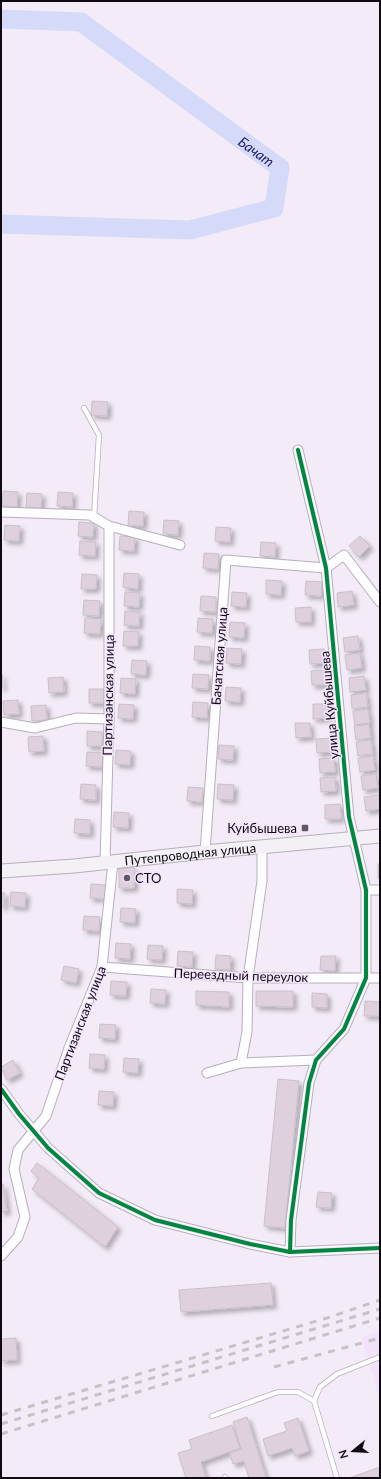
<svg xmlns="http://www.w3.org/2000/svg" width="381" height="1479" viewBox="0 0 381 1479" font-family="Lato,sans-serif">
  <defs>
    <filter id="shadow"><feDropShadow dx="3.5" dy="3.5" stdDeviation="2" flood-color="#0004"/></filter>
  </defs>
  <rect width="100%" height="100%" fill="#f3ebf7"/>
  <path fill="#f1e2f9" d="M380 1331V1402L362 1337Z"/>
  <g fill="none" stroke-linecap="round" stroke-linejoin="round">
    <path stroke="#d5daf8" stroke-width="19" id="s1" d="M1 19 81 22 280 168 274 208 190 230 1 224"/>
  </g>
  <g fill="#dfd0de" stroke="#c8c0c9" filter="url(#shadow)">
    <path d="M92 401 108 402 107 416 91 415Z"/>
    <path d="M3 491 18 492 17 507 2 506Z"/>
    <path d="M58 492 73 493 72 507 57 506Z"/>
    <path d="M27 493 42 494 41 508 26 507Z"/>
    <path d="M129 511 144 512 143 526 128 525Z"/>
    <path d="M164 520 179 521 178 535 163 534Z"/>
    <path d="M79 522 94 523 93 537 78 536Z"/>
    <path d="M5 525 20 526 19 541 4 540Z"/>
    <path d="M216 527 231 528 230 542 215 541Z"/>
    <path d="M120 536 135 537 134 551 119 550Z"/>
    <path d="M360 536 370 546 359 557 349 546Z"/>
    <path d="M80 541 96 542 95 556 79 555Z"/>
    <path d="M261 542 276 543 275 557 260 556Z"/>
    <path d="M204 553 219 554 218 569 203 568Z"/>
    <path d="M124 573 139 574 138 589 123 587Z"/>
    <path d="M82 574 97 575 96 589H81Z"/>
    <path d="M266 580 282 581 281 595 266 594Z"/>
    <path d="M306 581 322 582 321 596 305 595Z"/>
    <path d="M352 591 354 605 338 607 337 593Z"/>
    <path d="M125 592 140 593 139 607 124 606Z"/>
    <path d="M232 592 247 593 246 607 231 606Z"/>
    <path d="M201 596 216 597V612L200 611Z"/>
    <path d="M84 600 100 601 99 616 83 615Z"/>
    <path d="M311 607V622H296L295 608Z"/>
    <path d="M125 611 140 612 139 626 124 625Z"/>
    <path d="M85 618 101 619 100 634 84 633Z"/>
    <path d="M198 618 213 619 212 633 197 632Z"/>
    <path d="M230 622 245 623 244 638 229 637Z"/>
    <path d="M124 631 139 632 138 646H123Z"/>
    <path d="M358 636 360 650 345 652 343 638Z"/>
    <path d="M195 646 210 647V661L194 660Z"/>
    <path d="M227 648 242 649 241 664 226 663Z"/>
    <path d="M324 649 325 663 310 664 309 650Z"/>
    <path d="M360 653 362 668 347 670 345 655Z"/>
    <path d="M132 660 147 661 146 675 131 674Z"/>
    <path d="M327 670V685H312L311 671Z"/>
    <path d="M1 674H2L3 688H1Z"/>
    <path d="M193 674 209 675 208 689 192 688Z"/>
    <path d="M364 676 366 690 350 692 349 678Z"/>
    <path d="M63 677 64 692 49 693 48 678Z"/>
    <path d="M121 678 136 679 135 694 120 693Z"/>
    <path d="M226 687 241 688 240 702 225 701Z"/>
    <rect x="89" y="689" width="15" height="14"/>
    <path d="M366 693 368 707 352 709 351 695Z"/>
    <path d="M18 700 19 714 4 715 3 701Z"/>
    <path d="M193 702 208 703 207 718 192 717Z"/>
    <path d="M119 704 134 705 133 719 118 718Z"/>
    <path d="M313 704H328V718L313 719Z"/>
    <path d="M46 705 47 720 32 721 31 706Z"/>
    <path d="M368 709 370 723 355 725 353 711Z"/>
    <path d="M295 723H310L311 737 296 738Z"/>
    <path d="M369 724 371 738 356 740 354 726Z"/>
    <path d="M87 731 102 732V746H87Z"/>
    <path d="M43 736 44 751 29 752 28 737Z"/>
    <path d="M331 738 332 752 317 753 316 739Z"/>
    <path d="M371 740 373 754 358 756 356 742Z"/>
    <path d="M219 745 234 746 233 760 218 759Z"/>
    <path d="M116 750 131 751 130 765 115 764Z"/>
    <path d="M87 752 103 753 102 767 86 766Z"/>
    <path d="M373 756 375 770 360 772 358 758Z"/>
    <path d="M334 758 335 772 320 773 319 759Z"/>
    <path d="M376 774 378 788 363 790 361 776Z"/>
    <path d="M335 777 336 791 321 792 320 778Z"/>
    <path d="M81 784 96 785V800L80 799Z"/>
    <path d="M218 784 234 785 233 800 217 799Z"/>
    <path d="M188 787 203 788 202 802 187 801Z"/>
    <path d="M379 795 380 809 366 811 364 797Z"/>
    <path d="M340 804 341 819H325V805Z"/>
    <path d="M114 812 129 813 128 828 113 827Z"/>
    <path d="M75 819 90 820V834L74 833Z"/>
    <rect x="378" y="864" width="2" height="14"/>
    <path d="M119 868H135L134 888H119Z"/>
    <path d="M91 884 106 885 105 899 90 898Z"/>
    <path d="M177 889 193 890 192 904 177 903Z"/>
    <path d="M11 892 26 893 25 907 10 906Z"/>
    <path d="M1 893H5L4 907H1Z"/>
    <path d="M121 908 136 909 135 923 120 922Z"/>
    <path d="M84 916 100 917 99 931 83 930Z"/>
    <path d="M116 943 131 944 130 959 115 958Z"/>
    <path d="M148 945 163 946 162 960 147 959Z"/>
    <path d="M178 951 193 952 192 967 177 966Z"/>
    <path d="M216 955 231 956 230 970 215 969Z"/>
    <path d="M321 956H336L335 971 320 970Z"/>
    <path d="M64 966 79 969 76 983 61 980Z"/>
    <path d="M111 981 127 982 126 996 110 995Z"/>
    <path d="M151 989 166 990 165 1004 150 1003Z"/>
    <path d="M196 991 229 992V1007L196 1005Z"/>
    <path d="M256 991H293V1007L256 1006Z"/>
    <path d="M312 993 327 994V1008L312 1007Z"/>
    <path d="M365 1001 380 1002V1016H364Z"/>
    <path d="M100 1024 116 1025 115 1039 99 1038Z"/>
    <path d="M90 1054 105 1055 104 1069 89 1068Z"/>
    <path d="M124 1058 139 1059 138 1073 123 1072Z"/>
    <path d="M13 1060 20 1073 7 1080 1 1067Z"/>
    <path d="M278 1079 299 1081 285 1228 264 1226Z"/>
    <path d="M99 1091 114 1092 113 1106 98 1105Z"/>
    <path d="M37 1163 118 1227 105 1247 32 1189 39 1178 31 1171Z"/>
    <path d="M1 1184H3L7 1211 1 1212Z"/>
    <path d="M318 1192 332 1193 331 1208 316 1207Z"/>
    <path d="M271 1283 273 1305 181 1312 179 1290Z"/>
    <path d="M16 1338 17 1360 1 1361V1339Z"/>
    <path d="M247 1417 266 1478H249L244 1461 233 1464 230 1453 241 1449 233 1422Z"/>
    <path d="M298 1418 309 1451 295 1456 292 1448 268 1456 263 1439 287 1431 284 1423Z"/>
    <path d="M232 1425 240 1448 201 1462 206 1478H186L178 1453 192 1449 189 1440Z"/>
    <path d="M380 1467V1478H349Z"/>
  </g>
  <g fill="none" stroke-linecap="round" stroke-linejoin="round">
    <g stroke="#b6b0b9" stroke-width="6">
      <g id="service">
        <path d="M84 408 99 435 94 518"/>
        <path d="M314 1401 320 1387 337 1374 380 1357"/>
        <path d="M212 1416 278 1392H298L314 1401 337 1478"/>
        <path d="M225 1477 226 1478"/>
      </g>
    </g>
    <g stroke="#b6b0b9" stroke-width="11">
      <g id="minor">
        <path d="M1 512 90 515 109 526 180 545"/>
        <path d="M326 568 344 555 380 602"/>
        <path d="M1 722 35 728 76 718 109 719"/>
        <path d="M205 852 226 560 326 568"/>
        <path d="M105 863 109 719V526"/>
        <path d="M366 890H380"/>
        <path d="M102 967 248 978H380"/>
        <path d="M241 1063 247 1032 248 978 262 881V847"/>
        <path d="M207 1073 241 1063 316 1060"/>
        <path d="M1 1089 19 1114 48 1148 99 1193 155 1220 250 1244 290 1252 380 1248"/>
        <path d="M290 1252 291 1220 309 1083 316 1060 344 1029 366 978V890L349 817 326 568 298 450"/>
        <path d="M1 1256 18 1237 25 1217 14 1169 18 1150 46 1116 69 1048 102 967 113 862"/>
      </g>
    </g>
    <g stroke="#b6b0b9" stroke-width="15">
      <g id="secondary">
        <path id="s2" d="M1 871 74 866 205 852 380 836"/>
      </g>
    </g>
    <use href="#service" stroke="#fdfcfe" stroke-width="4.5"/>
    <use href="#minor" stroke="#fdfcfe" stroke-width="9"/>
    <use href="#secondary" stroke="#f3f1f6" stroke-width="13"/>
    <g stroke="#c5c3c6" stroke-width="3" stroke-dasharray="7 7" stroke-linecap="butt">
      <path d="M274 1367 380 1338"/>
      <path d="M1 1415 327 1318 380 1300"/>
      <path d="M1 1424 380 1309"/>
      <path d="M1 1434 380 1318"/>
    </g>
    <g stroke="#f4e5fd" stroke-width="6">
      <g id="cycleway">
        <path d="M1 1089 19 1114 48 1148 99 1193 155 1220 250 1244 290 1252 380 1248"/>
        <path d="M290 1252 291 1220 309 1083 316 1060 344 1029 366 978V890L349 817 326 568 298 450"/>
      </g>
    </g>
    <use href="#cycleway" stroke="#00873e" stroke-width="4"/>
  </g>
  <g fill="#5f5962" stroke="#f4e5fd" stroke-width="1.5">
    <rect x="301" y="824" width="8" height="8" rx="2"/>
    <circle cx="127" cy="878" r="4"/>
  </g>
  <g text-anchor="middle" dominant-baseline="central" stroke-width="3" stroke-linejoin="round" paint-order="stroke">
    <g font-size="13" fill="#0f0a12" stroke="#f4e5fd">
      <text transform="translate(219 656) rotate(-86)">Бачатская улица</text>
      <text transform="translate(108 695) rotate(-89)">Партизанская улица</text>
      <text transform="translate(329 705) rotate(-95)">улица Куйбышева</text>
      <text stroke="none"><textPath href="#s2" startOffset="190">Путепроводная улица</textPath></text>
      <text transform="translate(241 975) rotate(2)">Переездный переулок</text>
      <text transform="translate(80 1023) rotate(-69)">Партизанская улица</text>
    </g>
    <g font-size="13" fill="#0f0a12" stroke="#f4e5fd" text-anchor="end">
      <text x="297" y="828">Куйбышева</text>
      <text x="135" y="878" text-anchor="start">СТО</text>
    </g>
    <g font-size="14" font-style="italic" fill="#1f2269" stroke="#f4e5fd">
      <text stroke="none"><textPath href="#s1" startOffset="298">Бачат</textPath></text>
    </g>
  </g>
  <rect width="381" height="1479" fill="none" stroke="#0f0a12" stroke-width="4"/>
  <g transform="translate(353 1451) rotate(252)" stroke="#f4e5fd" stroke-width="3" paint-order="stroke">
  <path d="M0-3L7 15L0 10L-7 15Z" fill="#0f0a12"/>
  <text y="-6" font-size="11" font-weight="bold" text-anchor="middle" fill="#0f0a12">N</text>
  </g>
</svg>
